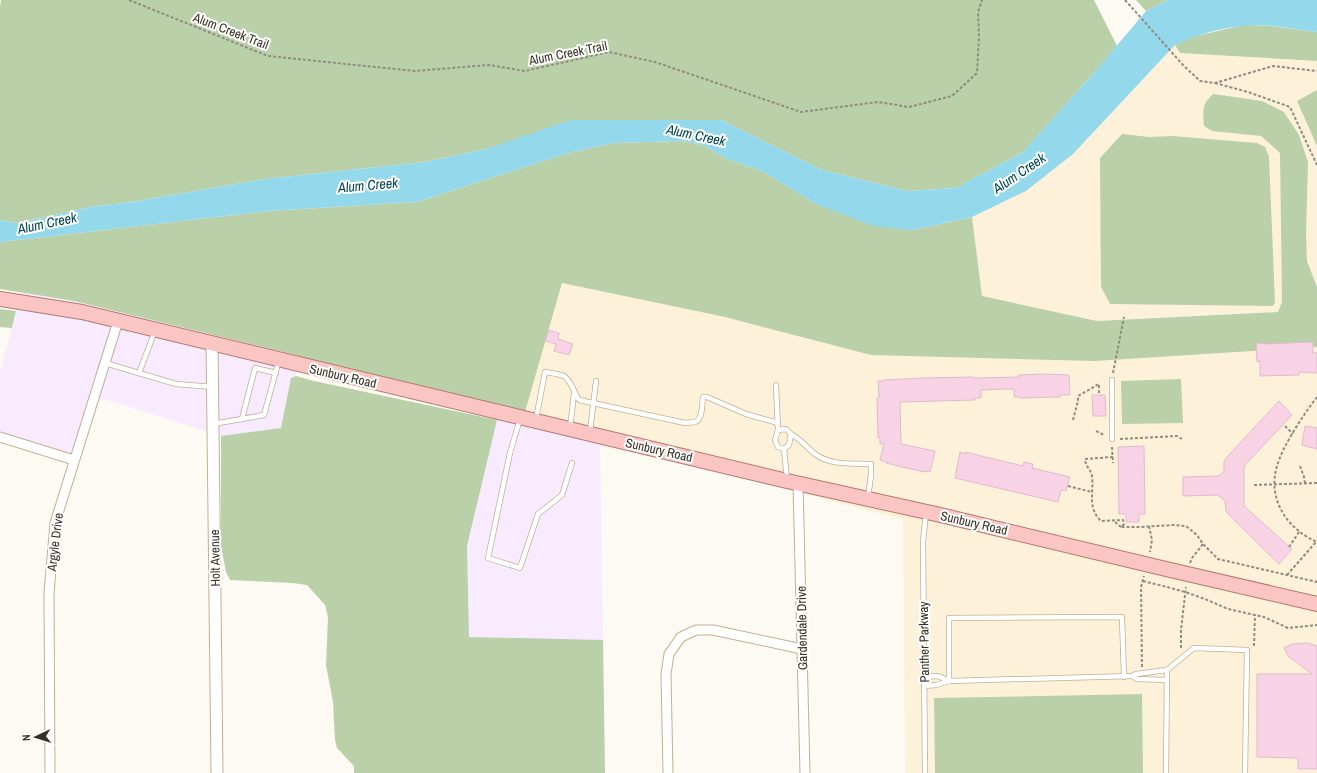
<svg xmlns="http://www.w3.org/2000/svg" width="1317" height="773" viewBox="0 0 1317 773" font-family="'Archivo Narrow',sans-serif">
  <rect width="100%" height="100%" fill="#fdfaf3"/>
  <g fill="#f8ebff">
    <path d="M22 293 74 301 296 355V376L291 378 281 428 221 436 94 396 72 463 0 441V372Z"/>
    <path d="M525 419 600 439 603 640 469 638 467 546 497 420Z"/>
  </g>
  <g fill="#fef1da">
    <path d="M1175 45 1180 53 1317 61V287L1307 261 1299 135 1212 131 1261 136 1280 153 1282 302 1278 312 1097 321 981 296 972 217 1026 191 1073 154Z"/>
    <path d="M562 283 725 317 871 355 1258 350 1317 347V773H905L903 520 525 419V412Z"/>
  </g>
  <g fill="#b9d0a9">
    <path d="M1 0H1094L1117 46 1098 68 1023 152 956 188 907 191 822 170 721 120 486 149 425 162 265 179 132 202 96 206 18 223 0 220V7Z"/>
    <path d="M1136 0H1168L1146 11Z"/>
    <path d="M1244 25 1272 26 1317 32V61L1180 53 1175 45 1191 37Z"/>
    <path d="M1317 90V146L1297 101Z"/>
    <path d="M1213 94 1262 101 1284 112 1299 135 1308 162 1306 233 1307 261 1317 287V347L1095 361 871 355 725 317 562 283 525 412 302 358 296 355 74 301 0 289V242L270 211 417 202 568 153 614 143 682 141 703 145 725 158 762 171 816 204 912 230 972 217 982 296 1097 321 1278 312 1282 302 1280 153 1261 136 1212 131 1204 126C1203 111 1201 105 1213 94Z"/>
    <path d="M1122 134 1149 137 1172 136 1257 143 1265 147 1269 157 1275 302 1273 306 1110 304 1101 287 1100 158Z"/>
    <path d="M0 309 16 311 12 328 0 327Z"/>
    <path d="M296 376 314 381 497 420 467 546 469 637 603 640 605 773H354V766L337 748 335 740 333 702 326 665 328 617 325 605 307 585 293 583 230 580 226 572 221 546V436L281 428 291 378Z"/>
    <path d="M1181 379 1183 423 1122 424 1121 381Z"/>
    <path d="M1142 694 1143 773H935L934 698Z"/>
  </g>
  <path fill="#94d9eb" d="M1168 0H1317V32C1293 29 1267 23 1243 26 1220 28 1196 35 1175 45L1073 154 1026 191 972 217 912 230 873 226 816 204 762 171 725 158 703 145 682 141 614 143 568 153 417 202 270 211 0 242V220L18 223 96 206 132 202 265 179 425 162 486 149 570 120H721L822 170 907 191 956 188 1023 152 1098 68 1146 11Z"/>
  <g fill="#f8d3e5" stroke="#dfbbcd">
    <path d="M549 330 559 333 558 339 573 344 569 355 554 351 556 344 545 341Z"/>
    <path d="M1313 342V353H1317V373L1300 372 1299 375 1260 376V361L1257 362 1256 343H1262L1264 344Z"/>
    <path d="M1043 374 1069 375 1070 395H1060V397L1020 398V397H1014V389H1005L981 390V398H975V400L900 402 901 444 935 451 930 472 925 471V472L902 467 886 463V462L880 460 884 443 880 444V438H878L877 398H879L878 381H884V380L923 378 974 377 975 378 1020 377 1019 375Z"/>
    <path d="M1092 395H1105L1106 416H1093Z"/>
    <path d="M1279 401 1292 415 1244 466V506L1292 549 1279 564 1229 515 1226 511 1225 501 1218 495 1183 496V477L1219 476 1224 471V461L1228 456Z"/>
    <path d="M1305 426 1317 428V449L1302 445Z"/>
    <path d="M1144 446 1145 514H1139V522H1126V514H1119L1118 447Z"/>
    <path d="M960 452 965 454V452L1023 466 1024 462 1033 464 1032 468 1070 477 1066 491 1061 490 1058 502 955 478Z"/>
    <path d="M1308 643 1317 646V769H1298V758L1257 757V674H1312L1288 656 1284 648 1292 644Z"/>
  </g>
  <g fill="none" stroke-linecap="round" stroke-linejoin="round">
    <g stroke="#c1b090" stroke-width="6">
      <g id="service">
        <path d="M105 363 176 384 213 387"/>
        <path d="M139 373 155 331"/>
        <path d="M1112 380V439"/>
        <path d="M776 385 778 430 775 440 778 447 784 449 787 479"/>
        <path d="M242 419 255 368 276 373"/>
        <path d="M520 419 510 453 488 558 520 568 538 514 562 495 572 463"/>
        <path d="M536 419 545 372C551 373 559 374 564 376 570 379 575 394 579 400L685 423C688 422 692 423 695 422 703 420 702 403 703 397H707L746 414 778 423"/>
        <path d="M213 424 264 415 279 360"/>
        <path d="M570 428 574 394"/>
        <path d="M778 430 786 429 791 434"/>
        <path d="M590 432 596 381"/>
        <path d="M784 449 789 445 791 434C801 439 807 448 815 454 831 466 853 463 871 464V475L868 498"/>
        <path d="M1132 676 1137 679 1166 680"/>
        <path d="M924 677 938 676 949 681"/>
        <path d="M949 681V618L1122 617 1124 677"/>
        <path d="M924 686 936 685 949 681 1132 676 1136 674 1167 670"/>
        <path d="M925 773 923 542 926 513"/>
        <path d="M1166 773 1167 670 1194 648 1247 650 1245 773"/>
      </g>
    </g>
    <g stroke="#c1b090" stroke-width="11">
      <g id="minor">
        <path d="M0 437 74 460"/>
        <path d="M798 483 805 773"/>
        <path d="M50 773 49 593 55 523 118 321"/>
        <path d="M668 773 666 674 669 654 681 637 696 630H713L802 649"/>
      </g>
    </g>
    <g stroke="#c1b090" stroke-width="13">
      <path id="tertiary" d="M212 342 217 773"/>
    </g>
    <g stroke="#b47872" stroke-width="16">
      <path id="primary" d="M0 299 82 312 536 421 787 481 936 514 1166 569 1317 604"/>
    </g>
    <g stroke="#918c82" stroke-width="2" stroke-dasharray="3 2" stroke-linecap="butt">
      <path d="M129 0 268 56 415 71 489 65 525 71 609 52 655 62 801 112 878 102 909 107 952 96 977 73 979 36 978 12 982 0"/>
      <path d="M1125 0 1183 65 1200 81 1215 83 1273 66 1317 71"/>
      <path d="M1215 83 1248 92 1290 107 1317 165"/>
      <path d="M1113 373 1124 317"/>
      <path d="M1317 397C1304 414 1283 445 1277 466 1267 499 1287 529 1317 542"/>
      <path d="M1073 420 1078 401V396L1099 384V393"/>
      <path d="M1285 426 1293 434"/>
      <path d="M1096 431 1104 435"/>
      <path d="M1120 439 1177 436 1182 439"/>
      <path d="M1112 447 1113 463"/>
      <path d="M1113 457 1085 459C1086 468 1091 469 1092 476 1094 492 1087 508 1101 521L1123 520 1124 524 1121 527H1140L1173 525 1186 526 1197 535 1203 544 1218 559 1317 582"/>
      <path d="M1300 466 1304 477 1305 483"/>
      <path d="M1254 485 1317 483"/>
      <path d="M1068 486 1092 492"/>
      <path d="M1115 522 1121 527"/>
      <path d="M1149 526 1152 540 1150 552"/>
      <path d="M1289 547 1299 532"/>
      <path d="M1190 563 1192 558 1203 544"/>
      <path d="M1287 575 1316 542"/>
      <path d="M1143 581 1167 587 1185 592 1205 599 1228 609 1264 617 1288 628 1317 625"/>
      <path d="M1254 646 1255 615"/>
      <path d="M1181 648V630L1186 587"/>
      <path d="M1142 667 1141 587 1144 576"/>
    </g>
    <use href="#service" stroke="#fff" stroke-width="4.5"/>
    <use href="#minor" stroke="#fff" stroke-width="9"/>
    <use href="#tertiary" stroke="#fff" stroke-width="11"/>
    <use href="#primary" stroke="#fbc5c4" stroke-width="14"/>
  </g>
  <g text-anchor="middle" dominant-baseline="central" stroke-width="4" stroke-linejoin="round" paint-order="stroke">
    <g font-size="13" fill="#373023" stroke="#fff">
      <text transform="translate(231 31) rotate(21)">Alum Creek Trail</text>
      <text transform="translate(568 53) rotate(-11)">Alum Creek Trail</text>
      <text transform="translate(343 376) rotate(13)">Sunbury Road</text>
      <text transform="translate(659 450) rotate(13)">Sunbury Road</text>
      <text transform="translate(974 523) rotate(13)">Sunbury Road</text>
      <text transform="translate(55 542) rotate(-83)">Argyle Drive</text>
      <text transform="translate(215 558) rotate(-91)">Holt Avenue</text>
      <text transform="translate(802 628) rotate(-91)">Gardendale Drive</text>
      <text transform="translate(924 642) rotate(-91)">Panther Parkway</text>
    </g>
    <g font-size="14" font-style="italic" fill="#024350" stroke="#fff">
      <text transform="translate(696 135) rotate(12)">Alum Creek</text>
      <text transform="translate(1019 173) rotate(-34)">Alum Creek</text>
      <text transform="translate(368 185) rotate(-5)">Alum Creek</text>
      <text transform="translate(47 223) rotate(-12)">Alum Creek</text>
    </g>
  </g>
  <g transform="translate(36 737) rotate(266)" stroke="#ffffff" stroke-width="3" paint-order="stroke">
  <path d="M0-3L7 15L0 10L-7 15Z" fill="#373023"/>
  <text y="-6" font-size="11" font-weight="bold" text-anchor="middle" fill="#373023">N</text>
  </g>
</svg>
